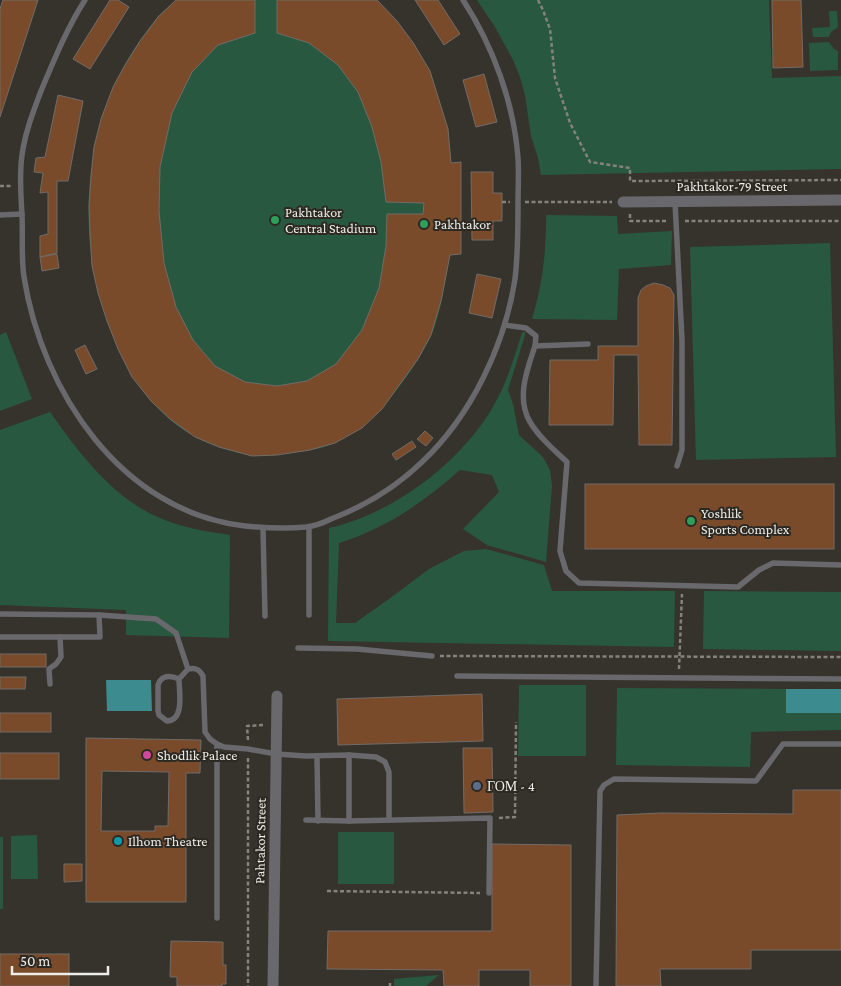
<svg xmlns="http://www.w3.org/2000/svg" width="841" height="986" viewBox="0 0 841 986" font-family="'Crimson Pro',serif">
  <rect width="100%" height="100%" fill="#36332d"/>
  <g fill="#295840">
    <path d="M176 0H377L397 21 414 44 430 71 448 129 451 163 461 162V254L450 255C445 282 442 310 431 336 422 355 409 374 396 391 391 396 387 403 382 408 378 413 371 417 365 421 355 428 346 436 336 442 326 448 311 450 299 452 283 454 266 458 251 455 221 451 190 438 168 418 131 384 114 346 101 298 98 287 94 275 92 264 80 176 98 87 157 18 162 11 170 6 176 0Z"/>
    <path d="M477 0H769L772 78 841 76V169L541 175 538 158 531 136 525 95 520 77 513 60 495 27Z"/>
    <path d="M829 11H837L838 27 831 32 829 37H813L812 28 830 27Z"/>
    <path d="M829 42 834 49 838 51V70L810 71 809 43Z"/>
    <path d="M546 215 617 216 618 234 672 231 671 265 619 269 617 320 532 319C543 282 546 253 546 215Z"/>
    <path d="M830 243 836 457 696 460 690 247Z"/>
    <path d="M6 332 32 399 0 411V335Z"/>
    <path d="M523 332H525V335L508 390 513 404 519 435 543 457 550 470 552 486 546 562 487 545 463 529 499 492 492 475 460 470C424 502 385 529 339 543L336 623H355L389 599 429 569 464 551 486 549 544 565 552 591H675L674 647 328 641 329 528C393 514 462 462 494 405 507 382 514 358 522 333Z"/>
    <path d="M50 412C81 456 117 504 170 522 190 529 210 532 230 535L229 638 126 635V610L0 605V430Z"/>
    <path d="M704 591 841 592V651L703 649Z"/>
    <path d="M519 685H586V756H518Z"/>
    <path d="M617 688 786 689V713H841V730L751 732 750 767 616 765Z"/>
    <rect x="338" y="832" width="56" height="52"/>
    <path d="M37 835 38 879H11V836Z"/>
    <rect x="0" y="837" width="3" height="72"/>
    <path d="M439 975 426 986H394V979Z"/>
  </g>
  <g fill="#3b8b8f">
    <path d="M106 680H151L152 711H107Z"/>
    <rect x="786" y="689" width="55" height="24"/>
  </g>
  <g fill="#794b2b" stroke="#726b67" fill-rule="evenodd">
    <path d="M3 0H38L0 117V9Z"/>
    <path d="M110 0H118L129 7 90 69 73 59Z"/>
    <path d="M176 0H255V33L218 45 192 72 172 113 160 167 159 211 164 263 176 307 193 340 215 366 245 382 277 386 307 381 336 364 362 330 379 288 386 246 387 214H423L424 203 386 202 381 162 372 127 358 92 338 65 309 43 277 33V0H377L397 21 414 44 430 71 448 129 451 163 461 162V254L450 255 441 301 431 335 418 359 382 409 362 428 335 443 310 450 277 455 252 456 219 447 195 437 170 419 151 401 132 377 118 349 107 321 98 293 92 266 90 234 89 206 91 176 94 147 101 119 113 87 125 65 140 41 158 17Z"/>
    <path d="M415 0H438L460 34 444 45Z"/>
    <path d="M772 0H801L803 67 773 68Z"/>
    <path d="M484 74 497 122 476 127 463 80Z"/>
    <path d="M58 95 83 101 68 181H57V253L40 257V236L48 234V192L40 193 43 173 34 172 36 158 45 157Z"/>
    <path d="M471 172H493V193H502V221H493V240H472Z"/>
    <path d="M57 254 59 268 42 271 40 257Z"/>
    <path d="M477 274 501 279 492 318 469 313Z"/>
    <path d="M654 283 663 285 670 288 674 295 672 445H639L638 355H614L613 425H549L550 360H598V346H638V298L641 290 646 286Z"/>
    <path d="M85 345 97 369 86 374 75 350Z"/>
    <path d="M425 431 433 438 426 446 417 439Z"/>
    <path d="M412 441 416 447 396 460 392 454Z"/>
    <rect x="585" y="484" width="249" height="65"/>
    <rect x="0" y="654" width="46" height="13"/>
    <path d="M0 677H26L25 689H0Z"/>
    <path d="M482 694 483 741 338 745 337 699Z"/>
    <rect x="0" y="713" width="51" height="19"/>
    <path d="M86 738 201 740 200 773H186V902H86ZM102 771 169 772 168 826H155V831H101Z"/>
    <path d="M463 748H492L493 812 464 813Z"/>
    <rect x="0" y="753" width="59" height="26"/>
    <path d="M793 790H841V950H751V969H660L661 986H616L617 815 660 813 793 814Z"/>
    <path d="M492 844 571 845V986H530V970H479V986H444L443 970 327 969 328 931H492Z"/>
    <path d="M64 864H82V881L64 882Z"/>
    <path d="M171 941 223 942V965H226V984H222V986H177V977H170Z"/>
    <rect x="0" y="954" width="69" height="32"/>
  </g>
  <g fill="none" stroke-linecap="round" stroke-linejoin="round">
    <g stroke="#84827d" stroke-width="2.5" stroke-dasharray="4 2.5" stroke-linecap="butt">
      <path d="M538 0 543 10 550 29 555 78 570 123 590 162 630 168V181L841 180"/>
      <path d="M0 186H13"/>
      <path d="M502 202H510"/>
      <path d="M525 202H612"/>
      <path d="M630 214V221H667"/>
      <path d="M685 221H841"/>
      <path d="M440 656 841 657"/>
      <path d="M679 669 682 594"/>
      <path d="M248 740 247 726 265 725"/>
      <path d="M248 758V986"/>
      <path d="M499 818 515 817 516 722"/>
      <path d="M327 891 480 893"/>
      <path d="M390 983V986"/>
    </g>
    <g stroke="#69686c" stroke-width="5.5">
      <path d="M85 0C67 28 54 60 41 91 33 112 25 133 22 155 19 176 21 196 22 216 23 236 21 257 24 277 42 391 121 512 245 526 265 528 286 529 306 527 314 526 323 523 331 519 365 506 396 487 422 462 471 416 505 345 515 279 518 254 518 230 518 205 518 189 519 173 518 158 514 103 493 46 463 0"/>
      <path d="M675 202 682 340V450L677 466"/>
      <path d="M0 215 22 214"/>
      <path d="M505 325 526 328 536 336 535 346"/>
      <path d="M588 344 535 346C527 370 516 398 530 422 539 437 554 450 567 462L560 551 566 571 579 583 738 587 759 570 773 563 841 565"/>
      <path d="M309 527V615"/>
      <path d="M263 528 265 616"/>
      <path d="M0 614 99 615 156 619 176 633 188 669"/>
      <path d="M0 637H100L99 615"/>
      <path d="M298 648 357 649 432 656"/>
      <path d="M457 676 841 679"/>
      <path d="M179 679C170 675 161 675 158 685V711L159 715 167 721C185 720 179 692 179 679L188 669C196 667 200 670 203 676L205 732 210 739 217 744 224 747 248 749 276 754 306 756 349 755 376 757 385 762 389 772V820"/>
      <path d="M50 684 49 669 56 664 61 657 60 637"/>
      <path d="M217 744V918"/>
      <path d="M317 756 318 821"/>
      <path d="M306 820 349 821 490 818 489 893"/>
      <path d="M349 821V755"/>
      <path d="M596 986 600 791 604 785 614 779 756 781 783 744H841"/>
    </g>
    <g stroke="#69686c" stroke-width="11">
      <path d="M623 202 841 200"/>
      <path d="M273 986 277 696"/>
    </g>
  </g>
  <g fill="#2e9e5b" stroke="#2c2923" stroke-width="2">
    <circle cx="275" cy="220" r="5"/>
    <circle cx="424" cy="224" r="5"/>
    <circle cx="691" cy="521" r="5"/>
  </g>
  <circle fill="#d1479c" stroke="#2c2923" stroke-width="2" cx="147" cy="755" r="5"/>
  <circle fill="#5c6f8a" stroke="#2c2923" stroke-width="2" cx="477" cy="786" r="5"/>
  <circle fill="#0f9aa8" stroke="#2c2923" stroke-width="2" cx="118" cy="841" r="5"/>
  <g text-anchor="middle" dominant-baseline="central" stroke-width="4" stroke-linejoin="round" paint-order="stroke">
    <g font-size="14" fill="#efede9" stroke="#2c2923">
      <text x="732" y="186">Pakhtakor-79 Street</text>
      <text transform="translate(260 841) rotate(-89)">Pahtakor Street</text>
    </g>
    <g font-size="14" fill="#efede9" stroke="#2c2923" text-anchor="start">
      <text x="285" y="212">Pakhtakor<tspan x="285" dy="16">Central Stadium</tspan></text>
      <text x="434" y="224">Pakhtakor</text>
      <text x="701" y="513">Yoshlik<tspan x="701" dy="16">Sports Complex</tspan></text>
      <text x="157" y="755">Shodlik Palace</text>
      <text x="487" y="786">ГОМ - 4</text>
      <text x="128" y="841">Ilhom Theatre</text>
    </g>
  </g>
  <path d="M12 966v8h96v-8" fill="none" stroke="#efede9" stroke-width="2.5"/>
  <text x="20" y="966" font-size="15" fill="#efede9" stroke="#2c2923" stroke-width="4" paint-order="stroke">50 m</text>
</svg>
